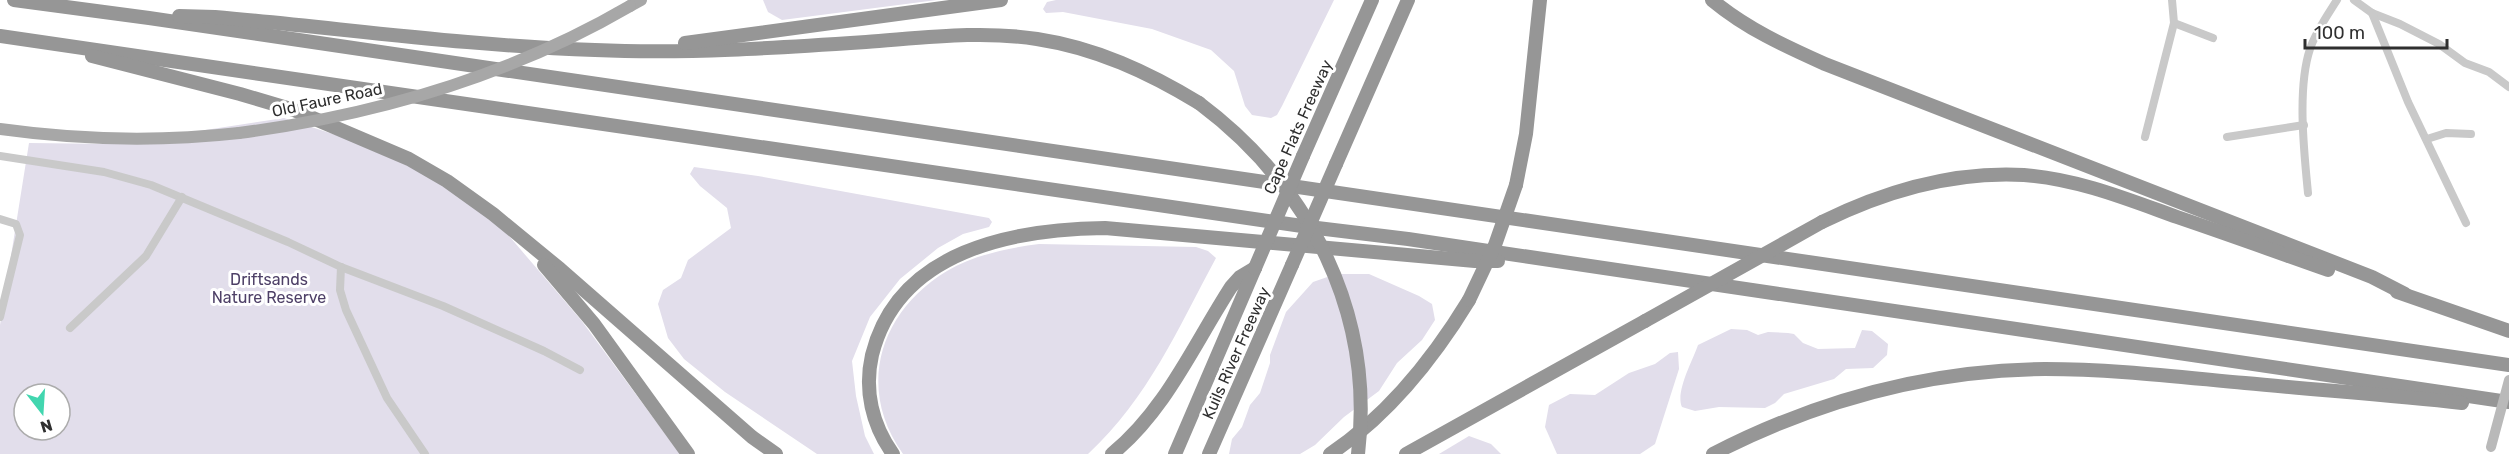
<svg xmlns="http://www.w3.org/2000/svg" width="2509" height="454" viewBox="0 0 2509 454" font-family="Rubik,sans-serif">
  <rect width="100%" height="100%" fill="#fff"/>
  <g fill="#e2deeb" fill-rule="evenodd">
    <path d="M763 0H937L782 20 768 12Z"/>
    <path d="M1056 0H1334L1282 106 1277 115 1271 118 1252 115 1245 106 1234 71 1211 50 1152 29 1063 12 1046 13 1043 9 1047 2Z"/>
    <path d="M284 118 400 156 485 208 581 320 680 454H0V325L29 143 114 144ZM24 394H60V430H24Z"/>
    <path d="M694 167 758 176 989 218 992 222 989 227 963 234 938 248 900 279 870 317 852 361 856 396 865 436 874 454H817L725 392 684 359 668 338 658 304 663 290 681 278 688 260 731 228 727 208 700 186 690 174Z"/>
    <path d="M1039 244 1196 247 1208 251 1216 258C1177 330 1149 397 1088 454H903C856 388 879 312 947 271 974 255 1008 248 1039 244Z"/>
    <path d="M1336 274H1369L1419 296 1432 304 1435 320 1422 340 1397 363 1379 391 1344 417 1315 445 1300 454H1229L1232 439 1242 427 1250 405 1260 393 1270 363V355L1286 312 1313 282Z"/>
    <path d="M1731 329 1747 330 1758 335 1768 332 1788 333 1794 334 1803 343 1818 349 1855 348 1862 330 1872 331 1888 344 1887 355 1873 368 1846 369 1834 379 1784 394 1775 403 1765 408 1719 407 1695 411 1682 407C1675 392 1693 360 1698 345Z"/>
    <path d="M1678 352 1679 369 1655 444 1640 454H1557L1545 427 1549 405 1570 394 1595 395 1629 373 1655 364 1670 353Z"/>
    <path d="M1469 436 1491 444 1501 454H1439Z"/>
  </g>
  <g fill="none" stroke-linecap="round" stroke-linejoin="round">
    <g stroke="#c9c9c9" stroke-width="8">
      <path d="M2172 0 2174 23 2213 38"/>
      <path d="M2354 0 2372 13 2400 24 2439 44 2465 63 2489 72 2509 87"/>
      <path d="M2372 13 2408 102 2466 223"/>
      <path d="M2145 137 2174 23"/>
      <path d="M2227 137 2304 125"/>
      <path d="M2427 139 2446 133 2471 134"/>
      <path d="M0 156 104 172 151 185 288 242 341 267 443 306 544 351 580 370"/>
      <path d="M2308 193C2304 152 2297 88 2310 49 2316 31 2327 16 2337 0"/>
      <path d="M0 219 16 224 20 235 0 317"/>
      <path d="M341 267 340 290 346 310 387 398 425 454"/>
      <path d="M70 328 146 256 182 197"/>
    </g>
    <g stroke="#a7a7a7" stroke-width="12">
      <path d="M630 6 641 0"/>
      <path d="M0 129C79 140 159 142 239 133"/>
    </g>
    <g stroke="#969696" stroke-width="14">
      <path d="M14 0 149 18 2509 365"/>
      <path d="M1712 0C1747 29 1785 46 1825 64L2372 277 2405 294"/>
      <path d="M179 16 215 17C341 28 468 46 595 50 686 54 776 48 866 42 922 38 981 30 1037 39 1096 48 1148 72 1199 103"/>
      <path d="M0 36 1309 227 1408 239 2509 402"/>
      <path d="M685 43 1001 0"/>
      <path d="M92 56 240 94 294 110 409 159 447 181 493 214 560 269 752 437 776 454"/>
      <path d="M1303 156 1372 0"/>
      <path d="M1336 164 1408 0"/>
      <path d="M1516 185 1526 134 1540 0"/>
      <path d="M1822 222C1885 191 1953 171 2024 175 2078 179 2127 199 2177 217 2227 234 2277 252 2328 270"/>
      <path d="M544 265 594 324 688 454"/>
      <path d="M2397 292 2509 331"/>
      <path d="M893 454C872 425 864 390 872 355 898 250 1014 229 1105 228L1475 261H1498"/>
      <path d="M1112 454C1166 410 1194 344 1231 287L1240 277 1255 268"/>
      <path d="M1175 454 1255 268"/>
      <path d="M1209 454 1292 265"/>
      <path d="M1330 454C1389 415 1433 359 1469 300"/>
      <path d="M1406 454 1645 321"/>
      <path d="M1713 454C1816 401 1929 370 2045 369 2112 369 2179 377 2245 383 2317 390 2390 395 2462 403"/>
    </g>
    <path stroke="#b9b9b9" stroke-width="10" d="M2491 447 2509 380"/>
    <path stroke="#a7a7a7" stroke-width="12" d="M239 133C376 115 510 76 630 6"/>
    <g stroke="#969696" stroke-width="14">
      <path d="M1199 103C1310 186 1375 314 1358 454"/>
      <path d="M1292 265 1336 164"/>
      <path d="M1255 268 1303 156"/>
      <path d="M1469 300 1495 245 1516 185"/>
      <path d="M1645 321 1822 222"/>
    </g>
  </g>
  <g text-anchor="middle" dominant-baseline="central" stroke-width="6" stroke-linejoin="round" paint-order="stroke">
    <g font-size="16" fill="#2f2f2f" stroke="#fff">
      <text transform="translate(327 100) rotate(-12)">Old Faure Road</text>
      <text transform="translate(1298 127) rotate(-66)">Cape Flats Freeway</text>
      <text transform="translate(1236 353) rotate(-66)">Kuils River Freeway</text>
    </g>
    <g font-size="16" fill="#4e4067" stroke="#fff">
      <text x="269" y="279">Driftsands<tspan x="269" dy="18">Nature Reserve</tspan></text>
    </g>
  </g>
  <g transform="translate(42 412) rotate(163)"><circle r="28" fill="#ffffff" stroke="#acacac" stroke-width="1.5"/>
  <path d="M0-4.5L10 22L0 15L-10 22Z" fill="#42d6af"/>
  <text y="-9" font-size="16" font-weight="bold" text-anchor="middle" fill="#2f2f2f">N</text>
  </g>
  <path d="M2305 39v9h142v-9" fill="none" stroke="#2f2f2f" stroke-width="3"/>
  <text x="2314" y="39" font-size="18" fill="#2f2f2f" stroke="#ffffff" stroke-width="4.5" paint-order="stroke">100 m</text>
</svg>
